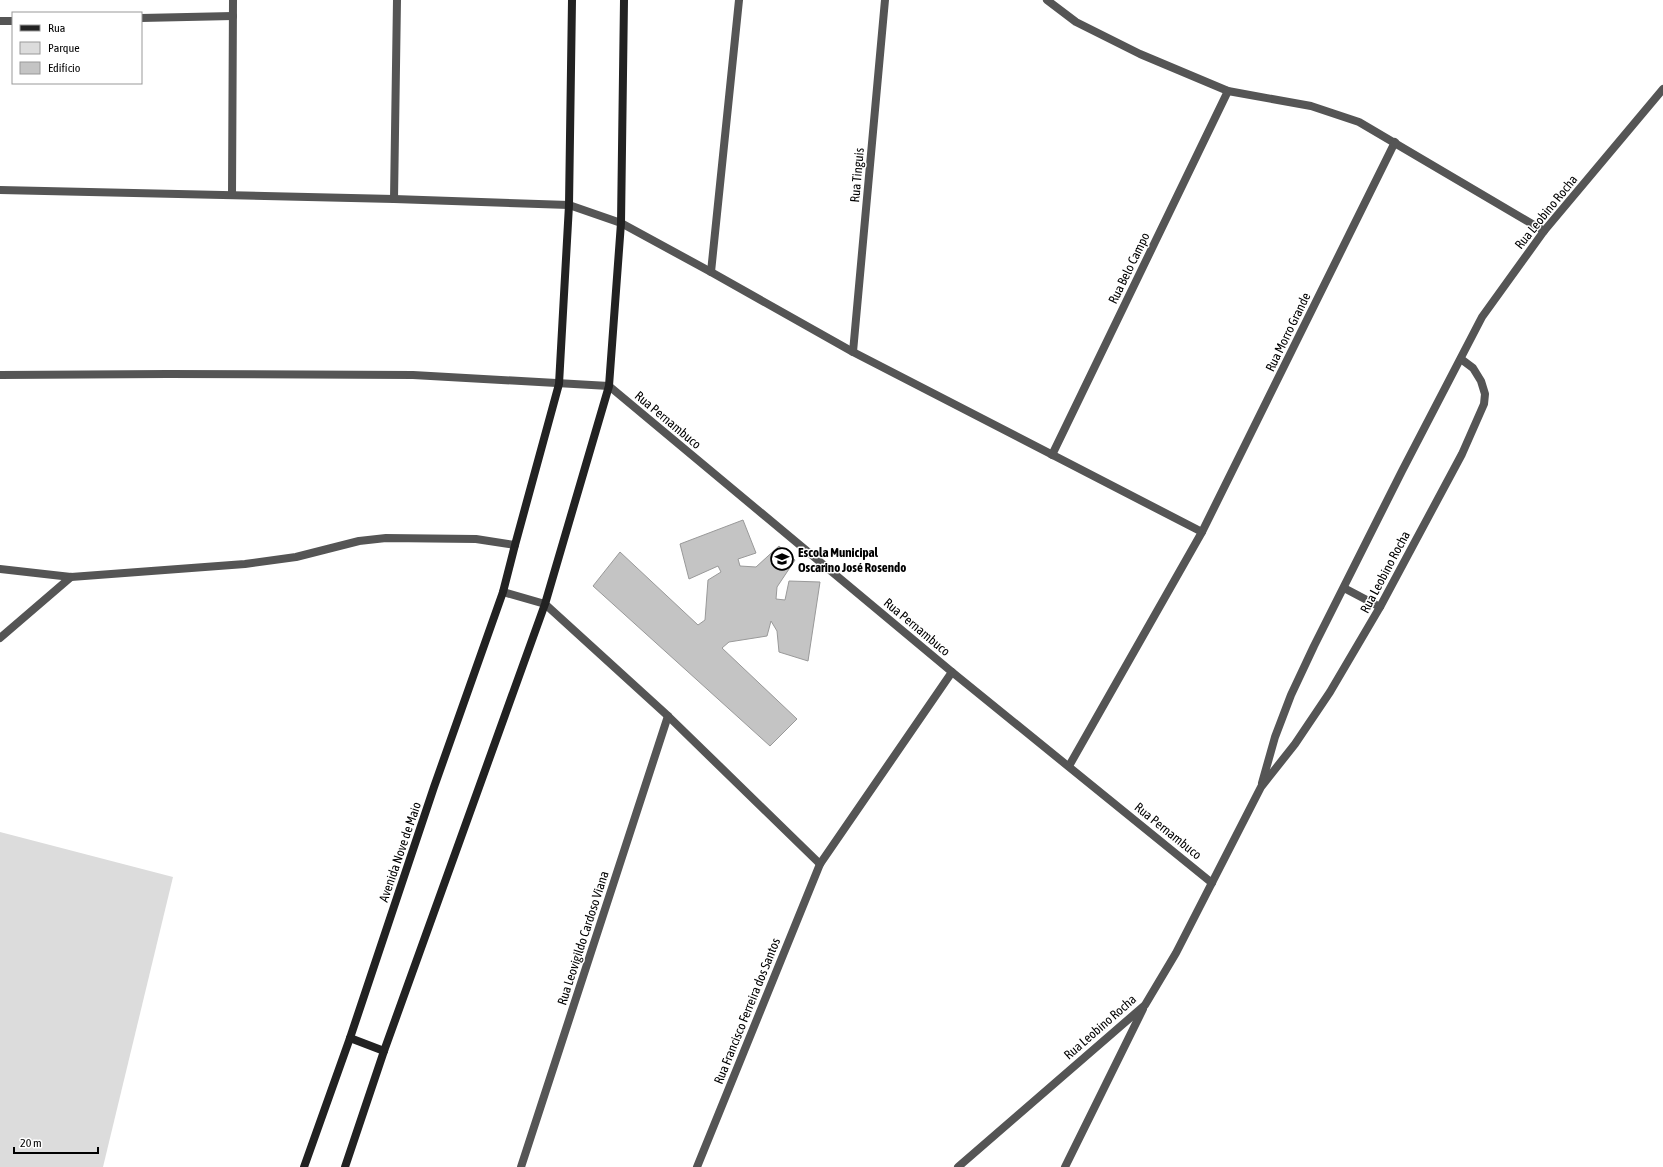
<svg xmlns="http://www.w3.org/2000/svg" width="1663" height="1167" viewBox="0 0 1663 1167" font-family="'Asap Condensed',sans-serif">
  <rect width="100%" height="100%" fill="#fff"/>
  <path fill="#dcdcdc" d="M0 832 173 877 103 1167H0Z"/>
  <path fill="#c4c4c4" stroke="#999" d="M743 520 756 553 738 559 740 566 756 567 779 546 795 560 777 587 776 599 785 600 789 581 820 582 808 661 779 652 777 631 771 621 767 636 729 642 722 648 797 719 770 746 593 586 620 552 698 625 705 620 708 580 721 572 718 566 689 579 680 544Z"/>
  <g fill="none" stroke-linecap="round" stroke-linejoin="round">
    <g stroke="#555" stroke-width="8">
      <path d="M1047 0 1076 22 1140 54 1228 91 1311 106 1359 122 1544 231"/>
      <path d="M141 18 233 16"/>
      <path d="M0 21H13"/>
      <path d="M0 190 394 199 569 205 621 223 711 272 853 352 1202 532"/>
      <path d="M232 195 233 0"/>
      <path d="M394 199 397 0"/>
      <path d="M711 272 739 0"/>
      <path d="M853 352 885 0"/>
      <path d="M0 375 168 374 413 375 609 386 952 672 1212 883"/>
      <path d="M1052 455 1228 91"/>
      <path d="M0 569 71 577 245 564 296 557 359 541 386 538 476 539 515 545"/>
      <path d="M1344 588 1380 607"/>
      <path d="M503 592 545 604 668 716 820 864"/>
      <path d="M0 638 71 577"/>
      <path d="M1069 766 1202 532 1395 142"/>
      <path d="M1262 783 1275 737 1291 695 1314 646 1402 471 1482 317 1544 231 1663 89"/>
      <path d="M521 1167 668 716"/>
      <path d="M697 1167 820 864 952 672"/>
      <path d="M958 1167 1145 1005 1176 953 1261 787 1295 744 1330 692 1380 607 1462 454 1484 404 1485 394 1481 381 1473 368 1461 359"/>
      <path d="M1065 1167 1143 1009"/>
    </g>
    <g stroke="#222" stroke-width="8">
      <path d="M350 1038 384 1051"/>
      <path d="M304 1167 350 1038 434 787 503 592 515 545 559 384 569 205 572 0"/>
      <path d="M345 1167 384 1051 545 604 609 386 621 223 624 0"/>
    </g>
  </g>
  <defs>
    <g id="school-ring" transform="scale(1.15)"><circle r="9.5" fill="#fff" stroke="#000" stroke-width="1.5"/><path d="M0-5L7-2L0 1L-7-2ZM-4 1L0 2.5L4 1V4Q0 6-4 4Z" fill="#000"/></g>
  </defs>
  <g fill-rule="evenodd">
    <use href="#school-ring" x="782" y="559"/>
  </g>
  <g text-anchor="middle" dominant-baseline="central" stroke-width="3" stroke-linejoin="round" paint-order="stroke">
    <g font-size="13" fill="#000" stroke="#fff">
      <text transform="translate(857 175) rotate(-85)">Rua Tinguis</text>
      <text transform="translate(1546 212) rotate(-51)">Rua Leobino Rocha</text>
      <text transform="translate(1129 268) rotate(-64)">Rua Belo Campo</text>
      <text transform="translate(1288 332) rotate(-64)">Rua Morro Grande</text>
      <text transform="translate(668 420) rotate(40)">Rua Pernambuco</text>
      <text transform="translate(1385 572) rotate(-62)">Rua Leobino Rocha</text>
      <text transform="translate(917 627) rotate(40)">Rua Pernambuco</text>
      <text transform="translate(1168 831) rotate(39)">Rua Pernambuco</text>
      <text transform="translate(400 852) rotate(-71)">Avenida Nove de Maio</text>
      <text transform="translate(583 938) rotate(-72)">Rua Leovigildo Cardoso Viana</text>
      <text transform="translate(747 1011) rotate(-68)">Rua Francisco Ferreira dos Santos</text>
      <text transform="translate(1100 1027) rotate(-41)">Rua Leobino Rocha</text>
    </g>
    <g font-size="13" font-weight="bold" fill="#000" stroke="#fff" text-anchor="start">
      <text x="798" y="552">Escola Municipal<tspan x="798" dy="15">Oscarino José Rosendo</tspan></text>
    </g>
  </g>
  <rect x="12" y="12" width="130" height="72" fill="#ffffff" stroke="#999999"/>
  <rect x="20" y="25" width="20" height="6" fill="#222222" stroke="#999999"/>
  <text x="48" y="32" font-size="12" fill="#000000">Rua</text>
  <rect x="20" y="42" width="20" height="12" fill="#dcdcdc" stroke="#999999"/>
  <text x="48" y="52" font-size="12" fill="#000000">Parque</text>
  <rect x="20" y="62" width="20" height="12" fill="#c4c4c4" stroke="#999999"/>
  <text x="48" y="72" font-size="12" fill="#000000">Edifício</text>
  <path d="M14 1147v6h84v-6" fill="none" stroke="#000000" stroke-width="2"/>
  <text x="20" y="1147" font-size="12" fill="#000000" stroke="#ffffff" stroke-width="3" paint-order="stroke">20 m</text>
</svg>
